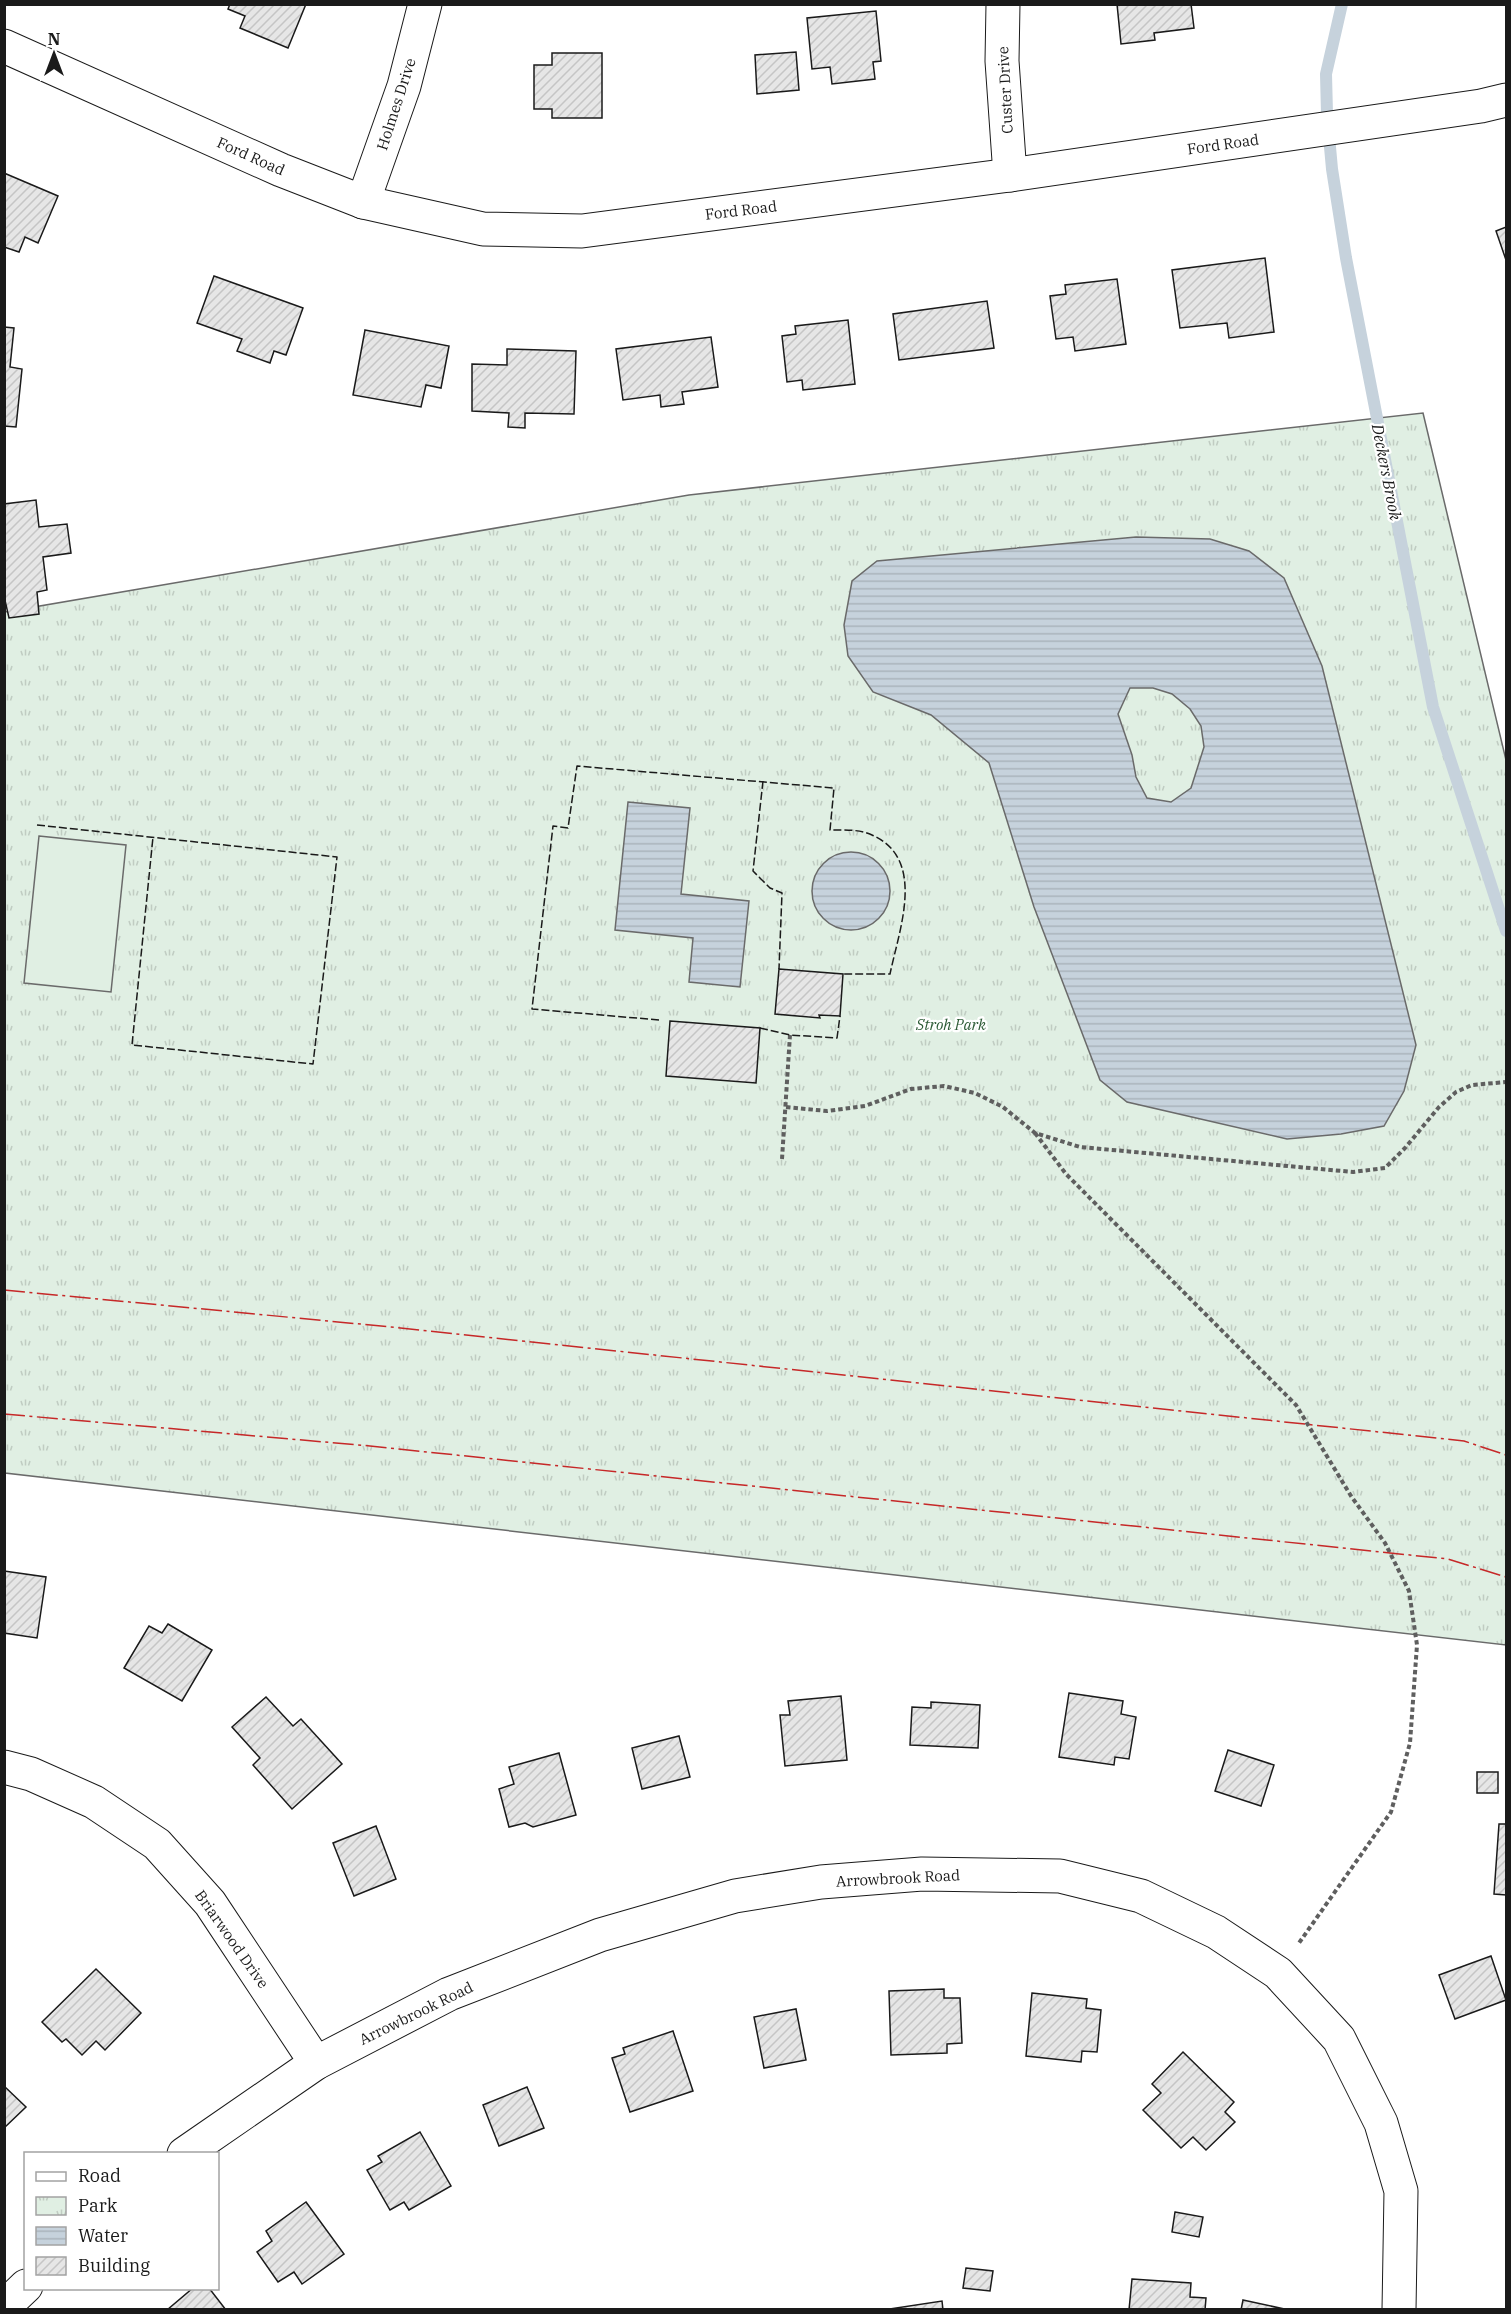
<svg xmlns="http://www.w3.org/2000/svg" width="1511" height="2314" viewBox="0 0 1511 2314" font-family="'IBM Plex Serif',serif">
  <defs>
    <pattern id="park-tufts" width="24" height="20" patternUnits="userSpaceOnUse" patternTransform="scale(1.5)"><rect width="24" height="20" fill="#e0efe3"/><path d="M3 7l-1-3M5 7V3M7 7l1-3M15 17l-1-3M17 17v-4M19 17l1-3" fill="none" stroke="#c0ccc2"/></pattern>
    <pattern id="water-rules" width="6" height="5" patternUnits="userSpaceOnUse" patternTransform="scale(1.5)"><rect width="6" height="5" fill="#c6d2dc"/><path d="M0 2.5h6" fill="none" stroke="#aab4bc"/></pattern>
    <pattern id="building-hatch" width="6" height="6" patternUnits="userSpaceOnUse" patternTransform="scale(1.5)"><rect width="6" height="6" fill="#e6e6e6"/><path d="M-1 1l2-2M0 6l6-6M5 7l2-2" fill="none" stroke="#c5c5c5"/></pattern>
  </defs>
  <rect width="100%" height="100%" fill="#fff"/>
  <path fill="url(#park-tufts)" stroke="#6a6a6a" stroke-width="1.5" d="M1423 413 1506 760V1645L5 1473V612L689 495Z"/>
  <path fill="#e0efe3" stroke="#6a6a6a" stroke-width="1.5" d="M39 836 126 845 111 992 24 983Z"/>
  <g fill="url(#water-rules)" stroke="#6a6a6a" stroke-width="1.5" fill-rule="evenodd">
    <path d="M1136 537 1210 539 1249 551 1284 578 1322 666 1416 1045 1404 1091 1384 1126 1341 1134 1287 1139 1127 1102 1100 1080 1034 907 989 763 931 715 873 692 848 656 844 625 852 581 877 561ZM1130 688H1153L1172 694 1190 709 1201 726 1204 747 1191 788 1171 802 1147 798 1136 777 1132 755 1118 714Z"/>
    <path d="M628 802 690 808 681 894 749 901 740 987 689 982 693 938 615 930Z"/>
    <circle cx="851" cy="891" r="39"/>
  </g>
  <g fill="none" stroke-linecap="round" stroke-linejoin="round">
    <path stroke="#c6d2dc" stroke-width="12" d="M1342 4 1326 74 1327 114 1332 169 1346 258 1433 707 1506 931"/>
  </g>
  <g fill="url(#building-hatch)" stroke="#1a1a1a" stroke-width="1.5">
    <path d="M230 4H306L288 48 240 28 245 16 228 9Z"/>
    <path d="M1117 4H1191L1194 28 1154 33 1155 40 1121 44Z"/>
    <path d="M876 11 881 61 873 62 875 79 832 84 830 67 812 69 807 18Z"/>
    <path d="M796 52 799 90 757 94 755 55Z"/>
    <path d="M552 53H602V118H552V109H534V65H552Z"/>
    <path d="M4 173 58 196 38 243 25 237 19 252 4 247Z"/>
    <path d="M1506 227V260L1496 231Z"/>
    <path d="M1265 258 1274 332 1229 338 1227 323 1180 328 1172 270Z"/>
    <path d="M214 276 303 308 286 355 274 351 270 363 237 351 242 339 197 323Z"/>
    <path d="M1117 279 1126 344 1075 351 1073 337 1056 339 1050 296 1066 294 1065 285Z"/>
    <path d="M987 301 994 348 899 360 893 314Z"/>
    <path d="M848 320 855 384 803 390 802 380 787 382 782 336 796 334 795 326Z"/>
    <path d="M4 327 14 328 10 367 22 369 16 427 4 426Z"/>
    <path d="M365 330 449 346 441 388 426 385 421 407 353 395Z"/>
    <path d="M711 337 718 387 682 392 684 404 661 407 660 395 623 400 616 349Z"/>
    <path d="M507 349 576 351 574 414 525 413V428L508 427 509 413 472 411V364L507 365Z"/>
    <path d="M36 500 39 527 67 524 71 553 43 557 47 590 37 592 39 614 9 618 4 596V504Z"/>
    <path d="M779 969 843 974 840 1016 819 1015 820 1018 775 1014Z"/>
    <path d="M670 1021 760 1028 756 1083 666 1076Z"/>
    <path d="M4 1571 46 1577 37 1638 4 1633Z"/>
    <path d="M168 1624 212 1650 182 1701 124 1668 149 1626 162 1633Z"/>
    <path d="M1069 1693 1123 1701 1121 1714 1136 1717 1129 1759 1115 1757 1114 1765 1059 1757Z"/>
    <path d="M841 1696 847 1760 785 1766 780 1715H790L788 1701Z"/>
    <path d="M266 1697 293 1726 301 1719 342 1764 292 1809 253 1765 260 1758 232 1727Z"/>
    <path d="M931 1702 980 1705 978 1748 910 1745 912 1707 931 1708Z"/>
    <path d="M679 1736 690 1777 642 1789 632 1748Z"/>
    <path d="M1228 1750 1274 1765 1261 1806 1215 1791Z"/>
    <path d="M559 1753 576 1815 533 1827 525 1823 509 1827 499 1789 514 1784 509 1767Z"/>
    <rect x="1477" y="1772" width="21" height="21"/>
    <path d="M1499 1824H1506V1895L1494 1894Z"/>
    <path d="M376 1826 396 1879 354 1896 333 1843Z"/>
    <path d="M1491 1956 1506 2000 1455 2019 1439 1975Z"/>
    <path d="M96 1969 141 2013 105 2050 96 2041 82 2055 66 2039 62 2042 42 2022Z"/>
    <path d="M944 1989V1998H960L962 2043 947 2044V2053L891 2055 889 1991Z"/>
    <path d="M1032 1993 1087 1999 1086 2008 1101 2010 1097 2052 1082 2051 1081 2062 1026 2056Z"/>
    <path d="M796 2009 806 2060 764 2068 754 2017Z"/>
    <path d="M673 2031 693 2091 630 2112 612 2058 625 2054 623 2048Z"/>
    <path d="M1183 2052 1234 2102 1225 2112 1235 2122 1206 2150 1193 2137 1181 2148 1143 2110 1161 2093 1152 2084Z"/>
    <path d="M4 2086 26 2107 4 2128Z"/>
    <path d="M527 2087 544 2128 499 2146 483 2105Z"/>
    <path d="M420 2132 451 2186 409 2210 404 2202 390 2210 367 2170 382 2162 378 2156Z"/>
    <path d="M306 2202 344 2254 302 2284 294 2272 278 2282 257 2252 272 2241 266 2231Z"/>
    <path d="M1175 2212 1203 2217 1199 2237 1172 2232Z"/>
    <path d="M966 2268 993 2271 990 2291 963 2288Z"/>
    <path d="M1132 2279 1191 2283 1190 2297 1206 2298 1205 2310H1129Z"/>
    <path d="M193 2288H209L226 2310H167Z"/>
    <path d="M1243 2300 1289 2310H1241Z"/>
    <path d="M942 2301 943 2310H883Z"/>
  </g>
  <g fill="none" stroke-linecap="round" stroke-linejoin="round">
    <g stroke="#1a1a1a" stroke-width="35">
      <g id="street">
        <path d="M1003 4 1002 61 1010 175"/>
        <path d="M4 46 281 170 363 202 483 229 582 231 1010 175 1481 106 1506 100"/>
        <path d="M363 202 404 86 425 4"/>
        <path d="M4 1767 31 1774 94 1802 157 1844 210 1903 316 2063"/>
        <path d="M184 2154 316 2063 449 1994 600 1935 735 1896 821 1882 922 1874 1060 1876 1141 1896 1216 1932 1278 1973 1339 2039 1381 2123 1401 2191 1399 2310"/>
        <path d="M4 2307 26 2286"/>
      </g>
    </g>
    <g stroke="#5f5f5f" stroke-width="4" stroke-dasharray="4.5 3" stroke-linecap="butt">
      <path d="M786 1107 827 1111 865 1106 911 1089 944 1086 975 1093 1003 1107 1035 1133 1080 1147 1353 1172 1385 1168 1405 1148 1439 1107 1456 1092 1472 1085 1506 1082"/>
      <path d="M1035 1133 1066 1174 1296 1405 1351 1496 1385 1543 1409 1591 1417 1645 1410 1743 1391 1812 1299 1943"/>
      <path d="M782 1159 790 1035"/>
    </g>
    <use href="#street" stroke="#fff" stroke-width="33"/>
    <g stroke="#1a1a1a" stroke-width="1.5" stroke-dasharray="8 3" stroke-linecap="butt">
      <path d="M763 781 753 871 770 888 782 893 779 969"/>
      <path d="M37 825 337 857 313 1064 132 1045 153 837"/>
      <path d="M659 1020 532 1009 553 826 568 828 577 766 834 788 830 830C844 830 859 829 872 835 927 859 899 930 890 974H843"/>
      <path d="M760 1028 790 1035 837 1038 840 1016"/>
    </g>
    <g stroke="#c62828" stroke-width="1.5" stroke-dasharray="21 4.5 3 4.5" stroke-linecap="butt">
      <path d="M4 1290 391 1327 1464 1441 1506 1455"/>
      <path d="M4 1414 370 1446 1448 1559 1506 1577"/>
    </g>
  </g>
  <g text-anchor="middle" dominant-baseline="central" stroke-width="4.5" stroke-linejoin="round" paint-order="stroke">
    <g font-size="15" fill="#1a1a1a" stroke="#fff">
      <text transform="translate(1005 90) rotate(-93)">Custer Drive</text>
      <text transform="translate(396 104) rotate(-72)">Holmes Drive</text>
      <text transform="translate(1223 144) rotate(-8)">Ford Road</text>
      <text transform="translate(251 156) rotate(24)">Ford Road</text>
      <text transform="translate(741 210) rotate(-7)">Ford Road</text>
      <text transform="translate(898 1878) rotate(-3)">Arrowbrook Road</text>
      <text transform="translate(232 1939) rotate(55)">Briarwood Drive</text>
      <text transform="translate(416 2013) rotate(-26)">Arrowbrook Road</text>
    </g>
    <g font-size="15" font-style="italic" fill="#2b5a34" stroke="#fff">
      <text x="951" y="1024">Stroh Park</text>
    </g>
    <g font-size="16" font-style="italic" fill="#1a1a1a" stroke="#fff">
      <text transform="translate(1387 472) rotate(79)">Deckers Brook</text>
    </g>
  </g>
  <rect width="1511" height="2314" fill="none" stroke="#1a1a1a" stroke-width="12"/>
  <rect x="24" y="2152" width="195" height="138" fill="#ffffff" stroke="#a3a3a3" stroke-width="1.5"/>
  <rect x="36" y="2172" width="30" height="9" fill="#ffffff" stroke="#a3a3a3" stroke-width="1.5"/>
  <text x="78" y="2182" font-size="18" fill="#1a1a1a">Road</text>
  <rect x="36" y="2197" width="30" height="18" fill="url(#park-tufts)" stroke="#a3a3a3" stroke-width="1.5"/>
  <text x="78" y="2212" font-size="18" fill="#1a1a1a">Park</text>
  <rect x="36" y="2227" width="30" height="18" fill="url(#water-rules)" stroke="#a3a3a3" stroke-width="1.5"/>
  <text x="78" y="2242" font-size="18" fill="#1a1a1a">Water</text>
  <rect x="36" y="2257" width="30" height="18" fill="url(#building-hatch)" stroke="#a3a3a3" stroke-width="1.5"/>
  <text x="78" y="2272" font-size="18" fill="#1a1a1a">Building</text>
  <g transform="translate(54 54)" stroke="#ffffff" stroke-width="4.5" paint-order="stroke">
  <path d="M0-4.5L10 22L0 15L-10 22Z" fill="#1a1a1a"/>
  <text y="-9" font-size="16" font-weight="bold" text-anchor="middle" fill="#1a1a1a">N</text>
  </g>
</svg>
